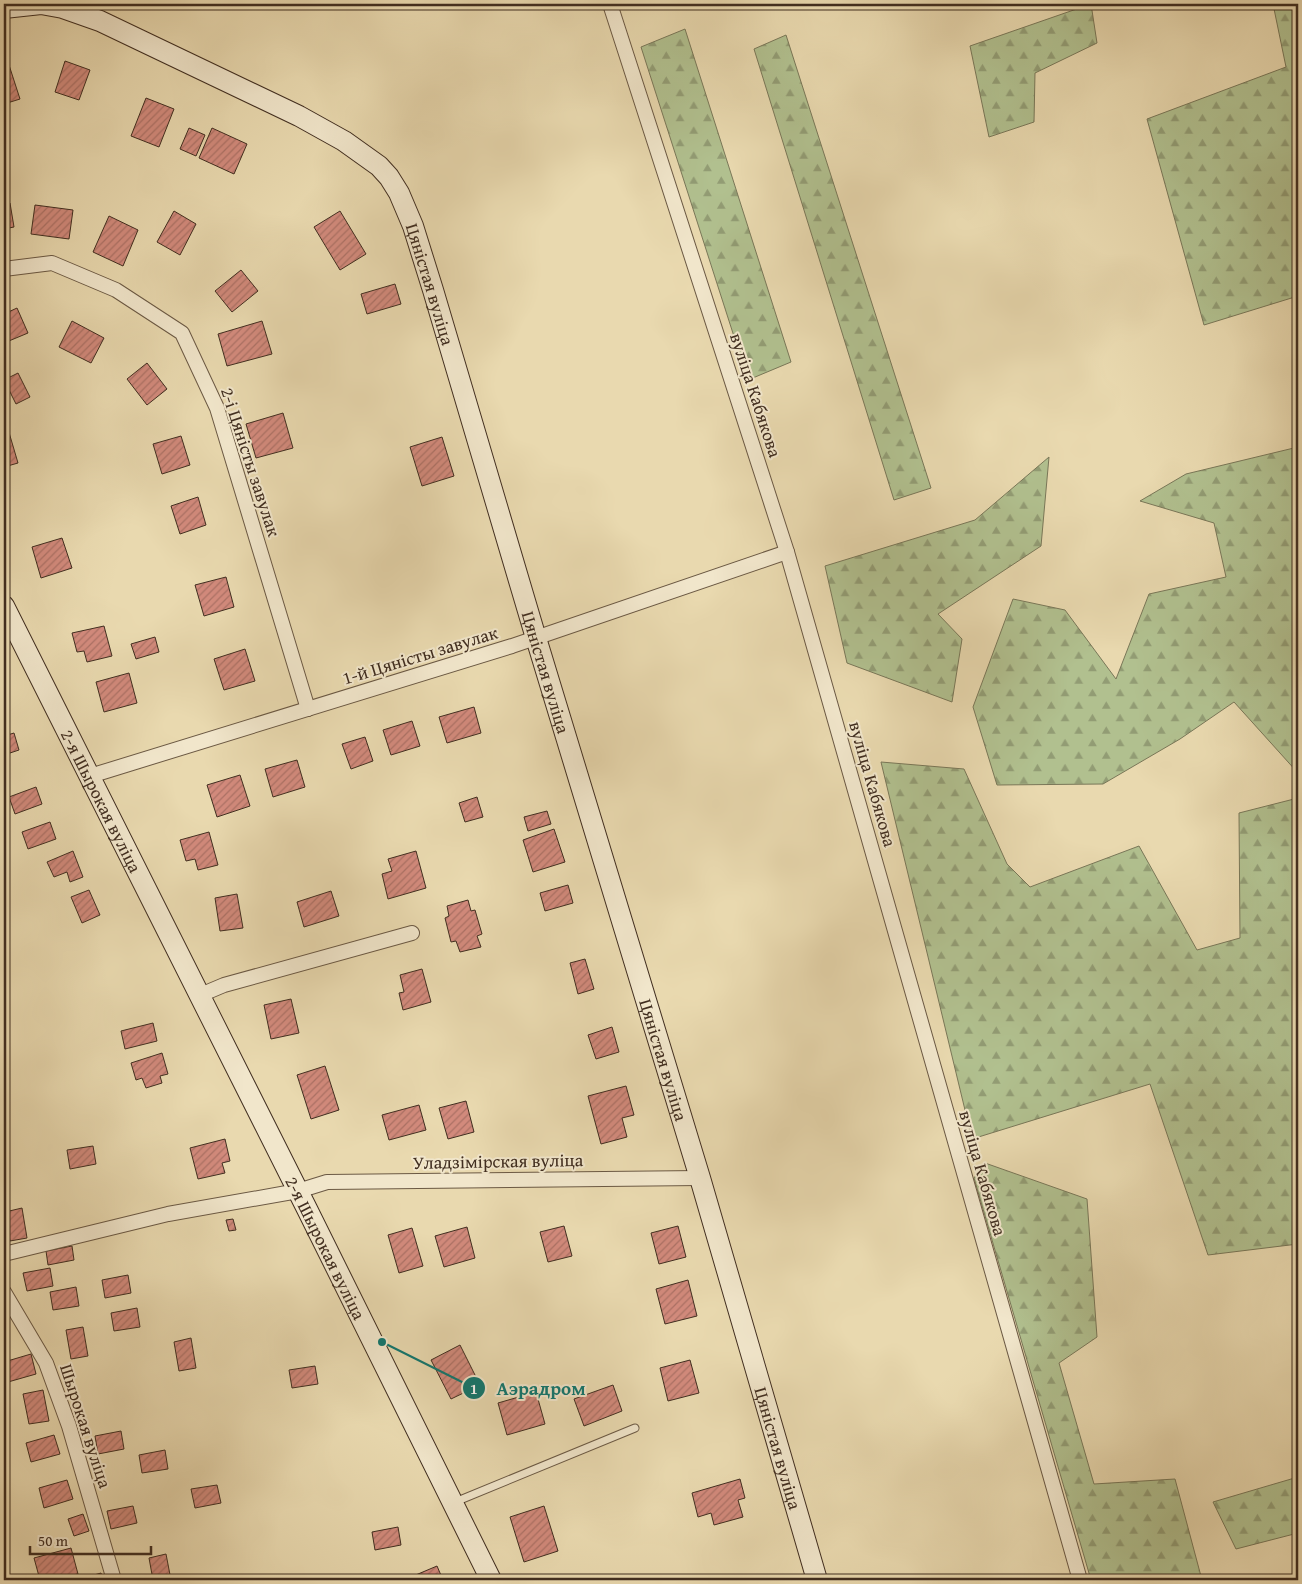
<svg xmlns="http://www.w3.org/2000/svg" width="1302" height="1584" viewBox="0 0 1302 1584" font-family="'Gentium Book Plus',serif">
  <defs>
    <pattern id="forest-firs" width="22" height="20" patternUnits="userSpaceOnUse" patternTransform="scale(1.25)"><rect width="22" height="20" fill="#b1c08f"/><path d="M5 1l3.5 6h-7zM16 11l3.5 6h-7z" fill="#929c74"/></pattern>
    <pattern id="building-hatch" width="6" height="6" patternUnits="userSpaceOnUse" patternTransform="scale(1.25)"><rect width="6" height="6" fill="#d28a7c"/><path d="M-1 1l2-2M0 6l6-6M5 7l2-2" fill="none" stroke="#ac7165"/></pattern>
  </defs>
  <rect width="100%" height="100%" fill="#e9d9af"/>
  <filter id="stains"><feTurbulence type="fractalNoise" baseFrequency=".004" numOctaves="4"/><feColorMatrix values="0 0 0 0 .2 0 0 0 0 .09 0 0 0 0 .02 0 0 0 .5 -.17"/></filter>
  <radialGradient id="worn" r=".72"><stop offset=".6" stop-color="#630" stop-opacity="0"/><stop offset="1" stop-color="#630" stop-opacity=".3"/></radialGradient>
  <g fill="url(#forest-firs)" stroke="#797758">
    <path d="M1091 4 1097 43 1035 73 1034 122 989 137 970 46Z"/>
    <path d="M1273 4H1298V296L1204 325 1147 119 1286 67Z"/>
    <path d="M685 29 791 362 748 380 641 47Z"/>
    <path d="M786 35 931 488 894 500 754 49Z"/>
    <path d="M1298 447V773L1234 702 1180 739 1103 784 997 785 973 707 1013 599 1065 610 1116 679 1149 594 1226 577 1214 523 1140 501 1186 474Z"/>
    <path d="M1049 457 1041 546 938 614 962 639 952 702 847 663 825 566 975 520Z"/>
    <path d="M881 762 964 769 1007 864 1030 887 1139 846 1197 950 1240 938 1239 813 1298 798V1244L1208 1255 1150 1084 972 1139Z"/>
    <path d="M985 1163 1087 1199 1097 1337 1059 1363 1094 1484 1175 1479 1202 1580H1091L974 1178Z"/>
    <path d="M1298 1477V1533L1236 1549 1213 1502Z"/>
  </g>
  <g fill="url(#building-hatch)" stroke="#412e20">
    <path d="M65 61 90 70 79 100 55 92Z"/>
    <path d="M9 65 20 99 4 104V67Z"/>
    <path d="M146 98 174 109 159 147 131 136Z"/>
    <path d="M189 128 205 135 196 156 180 149Z"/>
    <path d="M212 128 247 144 234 174 199 158Z"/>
    <path d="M10 203 14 227 4 229V204Z"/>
    <path d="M35 205 73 210 69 239 31 234Z"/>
    <path d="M174 211 196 224 180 255 157 242Z"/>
    <path d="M340 211 366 254 340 270 314 227Z"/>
    <path d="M109 216 138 230 123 266 93 252Z"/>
    <path d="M241 270 258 291 232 312 215 291Z"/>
    <path d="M395 284 401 304 367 314 361 294Z"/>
    <path d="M17 308 28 333 4 343V314Z"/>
    <path d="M72 321 104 338 91 363 59 347Z"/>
    <path d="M262 321 272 354 227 366 218 334Z"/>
    <path d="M147 363 167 389 147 405 127 379Z"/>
    <path d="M18 373 30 397 16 404 4 380Z"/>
    <path d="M283 413 293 448 256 458 246 424Z"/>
    <path d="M8 429 18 463 4 467V431Z"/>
    <path d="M181 436 190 465 162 474 153 444Z"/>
    <path d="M442 437 454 476 422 486 410 447Z"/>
    <path d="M198 497 206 525 180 534 171 506Z"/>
    <path d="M62 538 72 568 41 578 32 547Z"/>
    <path d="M226 577 234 607 204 616 195 585Z"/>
    <path d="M104 626 112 656 87 662 84 651 77 652 72 633Z"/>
    <path d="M155 637 159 652 136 659 131 644Z"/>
    <path d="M245 649 255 681 224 690 214 659Z"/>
    <path d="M129 673 137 703 104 712 96 682Z"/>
    <path d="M474 707 481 733 447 743 439 717Z"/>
    <path d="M412 721 420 746 391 755 383 730Z"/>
    <path d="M14 733 19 750 4 755V736Z"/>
    <path d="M365 737 373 761 351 769 342 744Z"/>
    <path d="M297 760 305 787 273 797 265 769Z"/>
    <path d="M240 775 250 806 217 817 207 785Z"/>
    <path d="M36 787 42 804 15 814 9 797Z"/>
    <path d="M477 797 483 817 465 822 459 803Z"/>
    <path d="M547 811 551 824 528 831 524 817Z"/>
    <path d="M50 822 56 839 28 849 22 832Z"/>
    <path d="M554 829 565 862 533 872 523 840Z"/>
    <path d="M209 832 218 865 198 870 195 859 186 861 180 840Z"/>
    <path d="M73 851 83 877 70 882 67 872 54 877 47 862Z"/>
    <path d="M416 851 426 888 388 899 382 874 392 871 388 859Z"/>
    <path d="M568 885 573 903 545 911 540 893Z"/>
    <path d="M89 890 100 915 82 923 71 897Z"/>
    <path d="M331 891 339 916 304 927 297 902Z"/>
    <path d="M237 894 243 928 220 931 215 898Z"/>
    <path d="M468 900 471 911 475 910 482 934 477 936 481 947 460 952 456 941 451 942 445 918 449 916 447 906Z"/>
    <path d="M585 959 594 989 578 994 570 963Z"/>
    <path d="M422 969 431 1002 403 1010 399 993 404 992 400 975Z"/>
    <path d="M291 999 299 1033 271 1039 264 1005Z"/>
    <path d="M153 1023 157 1041 125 1049 121 1031Z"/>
    <path d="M612 1027 619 1052 596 1059 588 1035Z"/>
    <path d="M162 1053 168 1074 160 1076 162 1083 146 1088 142 1078 136 1080 131 1063Z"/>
    <path d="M325 1066 339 1110 311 1119 297 1075Z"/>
    <path d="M626 1086 634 1115 622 1118 627 1137 601 1144 588 1096Z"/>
    <path d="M466 1101 474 1132 448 1139 439 1108Z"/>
    <path d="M419 1105 426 1130 389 1140 382 1115Z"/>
    <path d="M225 1139 230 1161 222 1163 225 1173 198 1179 190 1148Z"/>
    <path d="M93 1146 96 1164 70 1169 67 1150Z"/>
    <path d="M22 1208 27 1238 10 1241 5 1212Z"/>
    <path d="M233 1219 236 1230 229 1231 226 1220Z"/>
    <path d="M564 1226 572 1256 548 1262 540 1232Z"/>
    <path d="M678 1226 686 1257 659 1264 651 1233Z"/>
    <path d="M467 1227 475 1258 444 1267 435 1236Z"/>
    <path d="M412 1228 423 1266 399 1273 388 1235Z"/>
    <path d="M72 1246 74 1260 48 1265 46 1251Z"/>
    <path d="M50 1268 53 1286 27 1291 23 1273Z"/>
    <path d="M128 1275 131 1293 105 1298 102 1280Z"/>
    <path d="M688 1280 697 1316 665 1324 656 1289Z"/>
    <path d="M76 1287 79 1306 53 1310 50 1292Z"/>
    <path d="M137 1308 140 1327 114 1331 111 1313Z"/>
    <path d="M83 1327 88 1356 71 1359 66 1330Z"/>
    <path d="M191 1338 196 1368 179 1371 174 1342Z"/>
    <path d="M460 1345 480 1385 451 1399 431 1360Z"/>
    <path d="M31 1354 36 1374 8 1382 4 1362Z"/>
    <path d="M690 1360 699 1393 668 1401 660 1368Z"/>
    <path d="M315 1366 318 1384 292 1388 289 1370Z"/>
    <path d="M613 1385 622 1411 584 1426 574 1399Z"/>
    <path d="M43 1390 49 1421 29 1424 23 1394Z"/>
    <path d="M536 1392 545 1424 507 1435 498 1403Z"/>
    <path d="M121 1431 124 1449 98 1454 95 1436Z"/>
    <path d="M54 1435 60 1454 31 1462 26 1443Z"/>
    <path d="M165 1450 168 1469 142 1473 139 1455Z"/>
    <path d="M740 1479 745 1498 738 1500 743 1517 714 1525 711 1513 698 1517 692 1493Z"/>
    <path d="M67 1480 73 1499 44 1508 39 1488Z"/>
    <path d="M217 1485 221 1503 195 1508 191 1489Z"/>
    <path d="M133 1506 137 1523 111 1529 107 1511Z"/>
    <path d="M544 1506 558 1551 524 1562 510 1517Z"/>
    <path d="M83 1514 89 1531 74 1536 68 1519Z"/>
    <path d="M398 1527 401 1545 375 1550 372 1532Z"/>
    <path d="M71 1548 78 1574 52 1580H40L34 1558Z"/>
    <path d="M166 1554 171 1580H153L149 1558Z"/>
    <path d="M437 1566 443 1580H412L411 1577Z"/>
    <path d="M101 1573 103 1580H88L87 1577Z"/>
  </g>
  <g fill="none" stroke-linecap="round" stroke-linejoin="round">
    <g stroke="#6b5944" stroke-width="9">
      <path id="lane" d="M455 1502 635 1428"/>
    </g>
    <g stroke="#6b5944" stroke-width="16">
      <g id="street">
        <path d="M610 4 787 552 1080 1580"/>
        <path d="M4 269 52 263 116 290 182 333 217 408 308 709"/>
        <path d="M90 776 512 646 787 552"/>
        <path d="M198 996 224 985 412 933"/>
        <path d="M4 1254 168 1214 298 1191 327 1182 700 1178"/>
        <path d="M4 1292 46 1363 69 1426 114 1580"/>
      </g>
    </g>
    <g stroke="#412e20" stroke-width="22">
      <g id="secondary">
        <path id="s1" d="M4 8 41 4 63 8 100 21 299 116 344 141 379 166 389 177 399 193 413 226 433 290 536 638 700 1178 817 1580"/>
        <path id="s2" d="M4 606 307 1209 491 1580"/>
      </g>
    </g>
    <use href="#lane" stroke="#f1e6cb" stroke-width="7"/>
    <use href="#street" stroke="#f1e6cb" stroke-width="14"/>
    <use href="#secondary" stroke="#f1e6cb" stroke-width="20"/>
  </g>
  <g text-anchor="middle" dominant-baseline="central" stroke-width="4" stroke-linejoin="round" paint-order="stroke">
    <g font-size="18" fill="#412e20" stroke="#f1e6cb">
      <text stroke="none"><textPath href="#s1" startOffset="544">Цяністая вуліца</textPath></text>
      <text transform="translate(756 395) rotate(72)">вуліца Кабякова</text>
      <text transform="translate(251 462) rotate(72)">2-і Цяністы завулак</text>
      <text transform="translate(420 655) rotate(-17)">1-й Цяністы завулак</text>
      <text stroke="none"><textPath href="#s1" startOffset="949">Цяністая вуліца</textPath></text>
      <text transform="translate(873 784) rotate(74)">вуліца Кабякова</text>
      <text stroke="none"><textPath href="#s2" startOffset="218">2-я Шырокая вуліца</textPath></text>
      <text stroke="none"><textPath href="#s1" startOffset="1354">Цяністая вуліца</textPath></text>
      <text transform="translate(498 1161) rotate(-1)">Уладзімірская вуліца</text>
      <text transform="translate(983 1173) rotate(74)">вуліца Кабякова</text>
      <text stroke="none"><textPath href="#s2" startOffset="718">2-я Шырокая вуліца</textPath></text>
      <text transform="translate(86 1426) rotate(72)">Шырокая вуліца</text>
      <text stroke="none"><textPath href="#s1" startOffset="1759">Цяністая вуліца</textPath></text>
    </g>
  </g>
  <path fill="none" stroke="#0f766e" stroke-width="2" d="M382 1342L474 1388"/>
  <g fill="#0f766e" stroke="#f1e6cb" stroke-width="2">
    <circle cx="382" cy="1342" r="5"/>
    <circle cx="474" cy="1388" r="12"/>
  </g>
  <g font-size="15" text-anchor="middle" font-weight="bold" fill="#fff">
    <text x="474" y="1394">1</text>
  </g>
  <g font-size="19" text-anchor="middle" font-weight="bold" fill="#0f766e" stroke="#f1e6cb" stroke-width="4" stroke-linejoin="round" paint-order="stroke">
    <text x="541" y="1395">Аэрадром</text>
  </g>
  <rect width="1302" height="1584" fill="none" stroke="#e9d9af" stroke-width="20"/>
  <rect x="5" y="5" width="1292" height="1574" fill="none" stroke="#412e20" stroke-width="2.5"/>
  <rect x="10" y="10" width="1282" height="1564" fill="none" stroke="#412e20"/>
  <path d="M30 1546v8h121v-8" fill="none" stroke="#412e20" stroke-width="2.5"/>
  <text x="38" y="1546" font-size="15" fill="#412e20" stroke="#f1e6cb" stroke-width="4" paint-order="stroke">50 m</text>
  <rect width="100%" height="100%" filter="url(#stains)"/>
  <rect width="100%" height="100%" fill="url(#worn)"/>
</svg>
